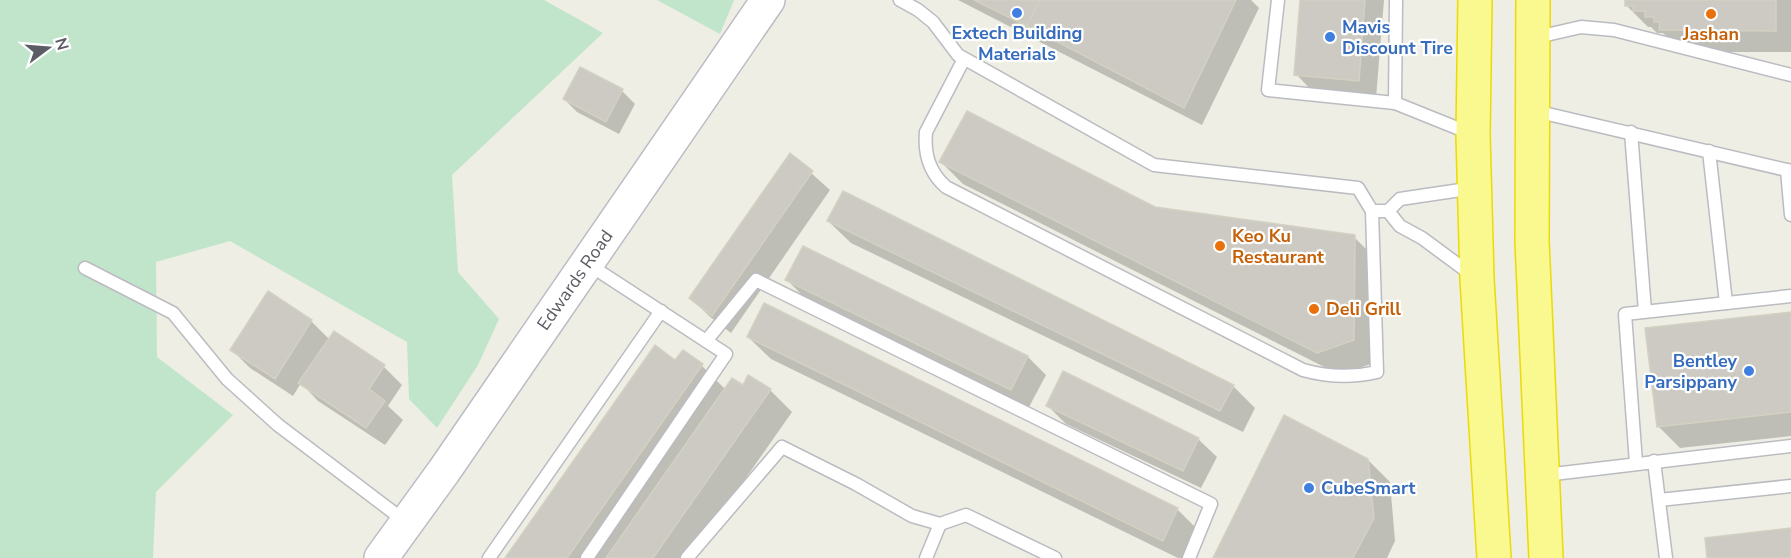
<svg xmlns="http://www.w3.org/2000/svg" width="1791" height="558" viewBox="0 0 1791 558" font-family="'Nunito Sans',sans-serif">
  <rect width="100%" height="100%" fill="#eeeee4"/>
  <g fill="#c1e5ca">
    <path d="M0 0H544L603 33 452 175 458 272 499 319 478 365 437 428 409 399 407 342 230 241 156 262 157 357 233 415 156 492 153 558H0Z"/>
    <path d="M657 0H734L720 34Z"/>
  </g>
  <g fill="#0003">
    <path d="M958 0H1251L1259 8 1202 125Z"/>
    <path d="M1302 0H1384L1376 98 1314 93 1296 74Z"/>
    <path d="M1624 0H1791V52H1683L1663 33H1657L1651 27H1648L1626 5Z"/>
    <path d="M622 91 635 104 619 134 577 112 564 99Z"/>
    <path d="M791 155 830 190 731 333 709 316 691 298Z"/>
    <path d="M941 162 1154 208 1354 237 1376 259V362L1340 375 963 184Z"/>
    <path d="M828 221 1233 386 1255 408 1243 432 851 243Z"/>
    <path d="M787 280 1028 357 1046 375 1029 407 805 298Z"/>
    <path d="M268 293 311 321 330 340 384 367 402 385 388 406 403 420 385 445 318 401 301 383 293 396 250 368 232 350Z"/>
    <path d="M1791 314V436L1680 448 1658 426Z"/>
    <path d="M748 337 1177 509 1199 531 1187 558H1178L771 359Z"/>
    <path d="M675 362 702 366 726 390 744 387 749 377 770 390 792 412 690 558H507Z"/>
    <path d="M1048 406 1198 439 1217 457 1201 488 1066 424Z"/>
    <path d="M1368 460 1390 482 1395 541 1387 558H1215Z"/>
  </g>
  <g fill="#cccac3" stroke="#d2d1c2" stroke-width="1.5">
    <path d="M974 0H1040L1027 26Z"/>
    <path d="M1040 0H1236L1184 108 1027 26Z"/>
    <path d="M1300 0H1365L1359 81 1294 75Z"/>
    <path d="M1625 0H1776V31L1659 30 1660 22H1654V17H1645V11H1633V6H1625Z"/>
    <path d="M580 67 623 89 606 122 563 99Z"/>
    <path d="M967 111 1155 207 1355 235 1354 340 1317 353 939 162Z"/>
    <path d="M790 153 813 171 712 316 689 298Z"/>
    <path d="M843 191 1234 385 1220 411 827 221Z"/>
    <path d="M803 246 1028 356 1011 390 785 280Z"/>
    <path d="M268 291 312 320 275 379 230 350Z"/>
    <path d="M764 303 1178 508 1163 541 747 337Z"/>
    <path d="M1791 312V412L1657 427 1645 328Z"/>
    <path d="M334 331 385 365 369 389 385 401 366 428 298 383Z"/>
    <path d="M655 345 675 360 683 350 703 364 567 558H505Z"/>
    <path d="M1063 371 1199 438 1183 471 1046 406Z"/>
    <path d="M748 375 771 389 653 558H606L732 378 743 385Z"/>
    <path d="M1284 415 1368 459 1374 518 1353 558H1213Z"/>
    <path d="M1791 528V558H1707L1705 538Z"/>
  </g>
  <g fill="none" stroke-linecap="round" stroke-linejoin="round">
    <g stroke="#bbbcc2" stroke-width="15">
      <g id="lane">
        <path d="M900 0 918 10 933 22 958 55 1154 165 1358 188 1372 211H1388L1400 199 1474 188"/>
        <path d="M1278 0 1268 90 1395 103 1396 0"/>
        <path d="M1533 38 1581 27 1614 30 1791 75"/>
        <path d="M964 59 926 132C924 154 929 172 946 187L1303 370C1328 377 1351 378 1377 372L1372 211"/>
        <path d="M1395 103 1472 134"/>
        <path d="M1535 111 1791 171"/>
        <path d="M1631 132 1645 311"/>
        <path d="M1709 151 1726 303"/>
        <path d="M1787 170 1791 215"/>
        <path d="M1388 211 1400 226 1422 238 1472 275"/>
        <path d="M85 268 173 313 227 379 278 425 406 522"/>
        <path d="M706 341 756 280 1211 504 1189 558"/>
        <path d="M1654 461 1666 558"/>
        <path d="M1636 463 1625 314 1791 296"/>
        <path d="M1545 475 1791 446"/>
        <path d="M1659 500 1791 486"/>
        <path d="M489 558 661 311"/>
        <path d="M587 558 726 354 588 264"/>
        <path d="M687 558 782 447 856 484 912 516 940 524 966 515 1055 558"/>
        <path d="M926 558 940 524"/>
      </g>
    </g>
    <g stroke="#bcbdc4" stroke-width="36">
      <path id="secondary" d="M381 558 444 471 768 0"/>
    </g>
    <g stroke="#eadb08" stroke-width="36">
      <g id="highway">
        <path d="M1475 0 1473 135 1477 279 1494 558"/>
        <path d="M1533 0 1532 241 1546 558"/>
      </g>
    </g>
    <use href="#lane" stroke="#fff" stroke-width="12"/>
    <use href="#secondary" stroke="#fff" stroke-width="33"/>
    <use href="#highway" stroke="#f9f98f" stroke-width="33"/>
  </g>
  <g fill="#3f7fe0" stroke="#fff" stroke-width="2">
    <circle cx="1017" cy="13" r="6"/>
    <circle cx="1330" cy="37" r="6"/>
    <circle cx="1749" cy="371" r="6"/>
    <circle cx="1309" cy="488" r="6"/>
  </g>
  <g fill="#e8710a" stroke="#fff" stroke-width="2">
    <circle cx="1711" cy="14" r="6"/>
    <circle cx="1220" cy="246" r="6"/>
    <circle cx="1314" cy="309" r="6"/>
  </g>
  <g text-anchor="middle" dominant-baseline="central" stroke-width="4.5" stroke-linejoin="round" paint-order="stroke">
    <g font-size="18" font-weight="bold" fill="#366cbe" stroke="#fff" text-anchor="start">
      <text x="1342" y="27">Mavis<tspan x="1342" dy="21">Discount Tire</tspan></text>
      <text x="1017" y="33" text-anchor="middle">Extech Building<tspan x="1017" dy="21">Materials</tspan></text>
      <text x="1737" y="361" text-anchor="end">Bentley<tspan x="1737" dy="21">Parsippany</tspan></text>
      <text x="1321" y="488">CubeSmart</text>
    </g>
    <g font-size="18" font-weight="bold" fill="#c56008" stroke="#fff" text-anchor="start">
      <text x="1711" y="34" text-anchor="middle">Jashan</text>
      <text x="1232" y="236">Keo Ku<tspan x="1232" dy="21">Restaurant</tspan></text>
      <text x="1326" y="309">Deli Grill</text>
    </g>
    <g font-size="18" fill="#5c5d64" stroke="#fff">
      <text transform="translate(575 280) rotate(-55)">Edwards Road</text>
    </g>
  </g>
  <g transform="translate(48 48) rotate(74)" stroke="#ffffff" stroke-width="4.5" paint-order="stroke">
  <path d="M0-4.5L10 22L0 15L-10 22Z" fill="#5c5d64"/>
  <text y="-9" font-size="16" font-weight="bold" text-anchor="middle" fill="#5c5d64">N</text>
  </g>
</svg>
